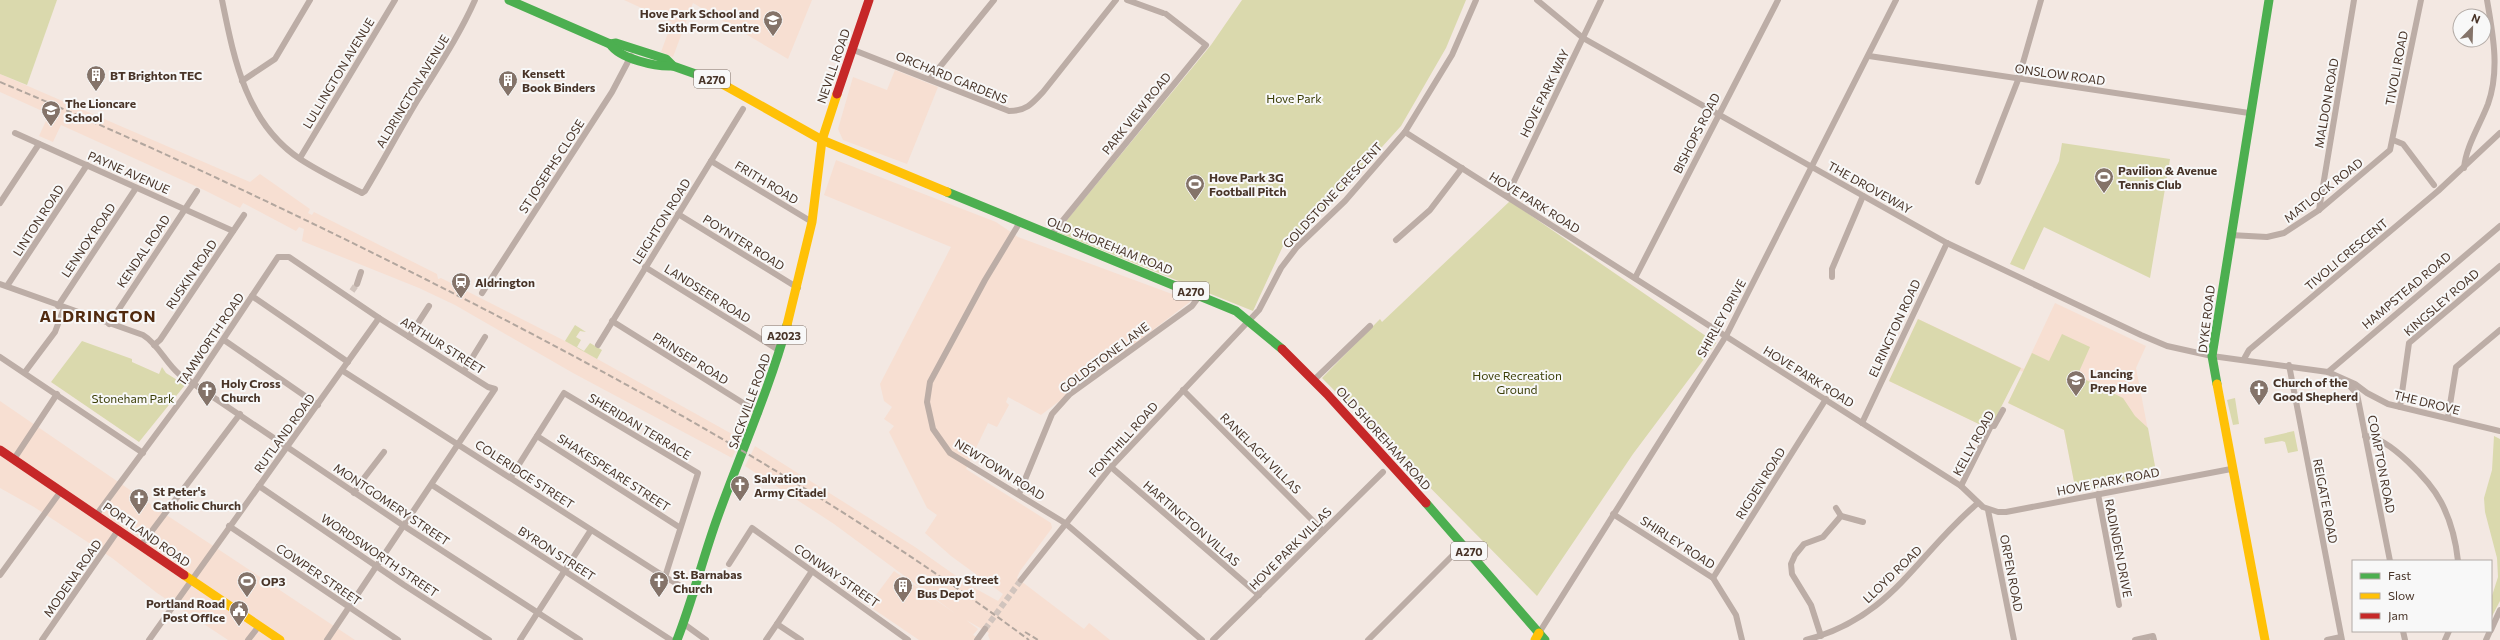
<svg xmlns="http://www.w3.org/2000/svg" width="2500" height="640" viewBox="0 0 2500 640" font-family="Commissioner,sans-serif">
  <rect width="100%" height="100%" fill="#f3e8e2"/>
  <g fill="#f7dfd2">
    <path d="M624 0H812L788 59 693 3 673 57 661 52 672 22Z"/>
    <path d="M895 70 938 87 907 164 843 140 838 129 853 77 887 90Z"/>
    <path d="M0 74 250 182 260 174 310 209 308 213 312 215 314 212 437 274 438 279 441 278 565 341 741 439 732 458 573 373 455 305 419 288 302 241 304 229 299 227 296 231 243 203 240 208 204 190 61 125 53 142 39 136 49 114 0 92Z"/>
    <path d="M836 160 996 222 1018 237 1191 301 1041 415 1008 397 1006 402 1009 405 997 427 988 423 966 469 1051 523 1052 528 1020 571 1017 578 1084 629 1089 623 1110 640H990L988 635 989 633 966 620 978 629 973 635 983 640H919L869 606 875 598 878 599 879 597 876 595 894 571 956 614 834 524 745 466 755 446 915 547 969 585 998 601 1003 594 951 556 925 533 937 515 927 508 889 432 894 426 884 419 892 407 884 401 880 384 951 247 824 195Z"/>
    <path d="M2055 303 2146 346 2136 368 2157 477 2076 492 2064 430 2008 403 2023 372 2012 367 1983 426 1889 381 1918 319 2024 369Z"/>
    <path d="M0 401 168 516 355 640H228L157 593 112 558 34 507 0 488Z"/>
  </g>
  <g fill="#dad9ad">
    <path d="M0 0H57L27 85 0 74Z"/>
    <path d="M1242 0H1466L1446 48 1401 126 1341 192 1283 246 1253 311 1057 232 1211 45Z"/>
    <path d="M2062 143 2170 159 2150 278 2044 227 2024 270 2010 264 2059 161Z"/>
    <path d="M1510 201 1716 343 1633 454 1537 596 1322 378 1380 319 1382 322Z"/>
    <path d="M1918 319 2021 368 1994 421 1987 418 1983 426 1889 381Z"/>
    <path d="M575 325 586 332 580 331 576 337 581 340 577 347 584 351 590 343 602 350 597 359 565 341Z"/>
    <path d="M2062 334 2090 347 2078 374 2080 377 2123 398 2135 416 2148 428 2157 477 2076 492 2064 430 2008 403 2032 353 2049 361Z"/>
    <path d="M82 341 132 359V362L159 374 162 367 166 373 185 385 139 442 51 382Z"/>
    <path d="M2235 398 2239 424 2233 425 2227 400Z"/>
    <path d="M2294 431 2298 451 2288 453 2285 442 2282 441 2265 444 2264 438Z"/>
    <path d="M2494 436 2500 439V601L2491 618V599L2498 577 2497 558 2485 512 2484 498 2492 470Z"/>
  </g>
  <g fill="none" stroke-linecap="round" stroke-linejoin="round">
    <g stroke="#d1c4bd" stroke-width="6" stroke-dasharray="6 3" stroke-linecap="butt">
      <path d="M352 291 357 284"/>
      <path d="M985 629 1021 580"/>
    </g>
    <g stroke="#bcada6" stroke-width="6">
      <path d="M222 0C234 59 246 123 300 159 320 172 341 182 362 193L365 191C383 161 399 131 417 101 438 67 459 36 475 0"/>
      <path d="M1127 0 1163 13"/>
      <path d="M1537 0 1583 38 1947 243 2141 335 2167 346 2212 356 2328 372 2355 384 2367 393 2388 404 2500 431"/>
      <path d="M851 49 1009 111C1026 111 1032 104 1043 92L1116 0"/>
      <path d="M1869 56 2249 113"/>
      <path d="M930 79 994 0"/>
      <path d="M242 81 275 59 310 0"/>
      <path d="M1405 132 1961 486 1983 507 1998 512H2006L2231 469"/>
      <path d="M15 133 233 231"/>
      <path d="M2393 140 2403 144 2434 185"/>
      <path d="M300 158 395 0"/>
      <path d="M711 161 812 222"/>
      <path d="M2464 168C2466 146 2480 125 2488 104 2500 70 2493 35 2487 0"/>
      <path d="M1978 182 2018 80 2041 0"/>
      <path d="M1507 196 1601 0"/>
      <path d="M0 203 39 144"/>
      <path d="M2319 210 2354 0"/>
      <path d="M678 214 798 288"/>
      <path d="M1020 222 985 280 930 382 927 402 933 429 950 453 1065 523 1202 640"/>
      <path d="M1051 235 1206 45 1166 14"/>
      <path d="M2230 235 2267 237 2284 233 2319 210 2390 150 2421 0"/>
      <path d="M1396 240 1430 210 1462 168"/>
      <path d="M645 267 780 351"/>
      <path d="M1832 277V269L1863 196"/>
      <path d="M1635 278 1778 0"/>
      <path d="M0 284 143 335C158 344 165 362 179 374L404 526 580 640"/>
      <path d="M357 284 361 272"/>
      <path d="M7 286 87 165"/>
      <path d="M482 293 612 92 631 56"/>
      <path d="M252 296 348 362"/>
      <path d="M58 306 136 188"/>
      <path d="M612 321 759 413"/>
      <path d="M109 324 197 191"/>
      <path d="M409 337 429 306"/>
      <path d="M224 340 318 405"/>
      <path d="M154 345 160 340 244 215"/>
      <path d="M598 345 743 109"/>
      <path d="M0 357 143 453"/>
      <path d="M2244 359 2249 350 2438 191 2500 133"/>
      <path d="M2289 365 2342 640"/>
      <path d="M343 371 665 577 695 594"/>
      <path d="M464 371 485 337"/>
      <path d="M25 372 55 332 64 308"/>
      <path d="M2328 372 2500 226"/>
      <path d="M1314 380 1370 326"/>
      <path d="M2346 382 2357 394 2390 561"/>
      <path d="M1183 390 1323 531"/>
      <path d="M2400 407 2409 343 2500 266"/>
      <path d="M2448 417 2456 367 2500 330"/>
      <path d="M1862 423 1947 243"/>
      <path d="M537 436 679 527"/>
      <path d="M2365 436C2389 437 2430 481 2441 502 2450 519 2456 542 2458 561"/>
      <path d="M14 459 57 394"/>
      <path d="M1111 467 1259 595"/>
      <path d="M511 477 564 393 698 473 665 577"/>
      <path d="M364 478 384 452"/>
      <path d="M432 485 671 640"/>
      <path d="M259 486 404 585 489 640"/>
      <path d="M1961 486 1991 426H1994L2003 410"/>
      <path d="M354 493 359 485"/>
      <path d="M1019 494 1052 414 1070 394 1192 306 1200 295"/>
      <path d="M2098 494 2119 605"/>
      <path d="M1836 508 1841 516"/>
      <path d="M1988 510 2014 640"/>
      <path d="M97 514 194 383 278 257H289L379 318 488 387 495 389 327 640"/>
      <path d="M1613 514 1713 578 1736 615 1742 640"/>
      <path d="M229 526 398 640"/>
      <path d="M142 544 240 414"/>
      <path d="M729 564 752 528 908 640"/>
      <path d="M0 575 61 491"/>
      <path d="M1713 578 1826 399"/>
      <path d="M1021 580 1111 467 1259 310 1281 268 1297 247 1345 201 1405 132 1452 55 1476 0"/>
      <path d="M684 624 706 640"/>
      <path d="M777 624 812 571"/>
      <path d="M2491 630 2500 610"/>
      <path d="M2403 631 2405 640"/>
      <path d="M1539 633 1726 336 1896 0"/>
      <path d="M1821 636 1811 605 1792 574 1791 564 1795 555 1804 544 1823 537 1841 516 1863 522"/>
      <path d="M42 640 119 529"/>
      <path d="M149 640 379 318"/>
      <path d="M248 640 259 626"/>
      <path d="M520 640 591 530"/>
      <path d="M766 640 777 624 801 640"/>
      <path d="M977 640 985 629"/>
      <path d="M1213 640 1383 472"/>
      <path d="M1368 640 1463 545"/>
      <path d="M1806 640C1893 617 1915 556 1978 503"/>
      <path d="M2135 640 2153 636 2154 640"/>
      <path d="M2327 640 2341 637"/>
      <path d="M2445 640 2449 631"/>
      <path d="M2486 640 2490 631"/>
    </g>
    <g stroke="#4caf50" stroke-width="9">
      <path d="M509 0 610 44 616 43 666 59 673 66 707 78"/>
      <path d="M610 44C620 59 656 67 673 66"/>
      <path d="M947 192 1236 311 1282 349"/>
      <path d="M2217 384 2212 356 2269 0"/>
      <path d="M1426 503 1545 640"/>
      <path d="M677 640C693 599 703 557 718 516 741 452 769 390 787 325"/>
    </g>
    <g stroke="#ffc107" stroke-width="9">
      <path d="M707 78 717 81 822 140 947 192"/>
      <path d="M787 325 812 222 822 140 837 94"/>
      <path d="M2217 384 2265 640"/>
      <path d="M184 575 280 640"/>
      <path d="M1535 640 1539 633"/>
    </g>
    <g stroke="#c62828" stroke-width="9">
      <path d="M837 94 869 0"/>
      <path d="M1282 349 1327 394 1426 503"/>
      <path d="M0 450 184 575"/>
    </g>
    <g stroke="#b2a69e" stroke-width="2" stroke-dasharray="6 3" stroke-linecap="butt">
      <path d="M0 82C143 142 284 208 423 278 634 384 839 499 1029 640"/>
      <path d="M1025 632 1038 640"/>
    </g>
  </g>
  <defs>
    <g id="school-pin" transform="scale(1)"><path d="M0 17L-7.5 6A9.5 9.5 0 1 1 7.5 6Z" fill="#847369" stroke="#f8f8f8"/><path d="M0-5L7-2L0 1L-7-2ZM-4 1L0 2.5L4 1V4Q0 6-4 4Z" fill="#fff"/></g>
    <g id="building-pin" transform="scale(1)"><path d="M0 17L-7.5 6A9.5 9.5 0 1 1 7.5 6Z" fill="#847369" stroke="#f8f8f8"/><path d="M-4-6H4V6H1V3H-1V6H-4ZM-2.5-4.3h1.7v1.8h-1.7ZM.8-4.3h1.7v1.8H.8ZM-2.5-1h1.7V.8h-1.7ZM.8-1h1.7V.8H.8Z" fill="#fff"/></g>
    <g id="stadium-pin" transform="scale(1)"><path d="M0 17L-7.5 6A9.5 9.5 0 1 1 7.5 6Z" fill="#847369" stroke="#f8f8f8"/><path d="M0-5a6.5 5 0 1 0 0 10a6.5 5 0 1 0 0-10ZM-3.5-1.8h7v3.6h-7Z" fill="#fff"/></g>
    <g id="station-pin" transform="scale(1)"><path d="M0 17L-7.5 6A9.5 9.5 0 1 1 7.5 6Z" fill="#847369" stroke="#f8f8f8"/><path d="M-3-6H3Q5-6 5-4V2Q5 4 3 4L4.5 6H3L1.5 4h-3L-3 6H-4.5L-3 4Q-5 4-5 2V-4Q-5-6-3-6ZM-3.5-4v3h7v-3ZM-3.5 1v1.5H-2V1ZM2 1v1.5H3.5V1Z" fill="#fff"/></g>
    <g id="church-pin" transform="scale(1)"><path d="M0 17L-7.5 6A9.5 9.5 0 1 1 7.5 6Z" fill="#847369" stroke="#f8f8f8"/><path d="M-1.2-6h2.4v3.5h3.3v2.4h-3.3V6h-2.4V-.1h-3.3v-2.4h3.3Z" fill="#fff"/></g>
    <g id="civic-pin" transform="scale(1)"><path d="M0 17L-7.5 6A9.5 9.5 0 1 1 7.5 6Z" fill="#847369" stroke="#f8f8f8"/><path d="M-.6-6.5H3V-4.5H.6V-3L4-1V1h2V6H-6V1h2V-1L-.6-3ZM-1.2 2.5V6h2.4V2.5Z" fill="#fff"/></g>
  </defs>
  <g fill-rule="evenodd">
    <use href="#school-pin" x="773" y="20"/>
    <use href="#building-pin" x="96" y="75"/>
    <use href="#building-pin" x="508" y="80"/>
    <use href="#school-pin" x="51" y="110"/>
    <use href="#stadium-pin" x="2104" y="177"/>
    <use href="#stadium-pin" x="1195" y="184"/>
    <use href="#station-pin" x="461" y="282"/>
    <use href="#school-pin" x="2076" y="380"/>
    <use href="#church-pin" x="2259" y="389"/>
    <use href="#church-pin" x="207" y="390"/>
    <use href="#church-pin" x="740" y="485"/>
    <use href="#church-pin" x="139" y="498"/>
    <use href="#stadium-pin" x="247" y="581"/>
    <use href="#church-pin" x="659" y="581"/>
    <use href="#building-pin" x="903" y="586"/>
    <use href="#civic-pin" x="239" y="610"/>
  </g>
  <g text-anchor="middle" dominant-baseline="central" stroke-width="4" stroke-linejoin="round" paint-order="stroke">
    <g fill="#f8f8f8" stroke="#7d6f66" stroke-width="1">
      <rect x="694" y="70" width="36" height="18" rx="3"/>
      <rect x="1173" y="282" width="36" height="18" rx="3"/>
      <rect x="762" y="326" width="44" height="18" rx="3"/>
      <rect x="1451" y="542" width="36" height="18" rx="3"/>
    </g>
    <g font-size="11" font-weight="bold" fill="#483428">
      <text x="712" y="79">A270</text>
      <text x="1191" y="291">A270</text>
      <text x="784" y="335">A2023</text>
      <text x="1469" y="551">A270</text>
    </g>
    <g font-size="12" font-weight="bold" fill="#483428" stroke="#f8f8f8" text-anchor="start">
      <text x="759" y="13" text-anchor="end">Hove Park School and<tspan x="759" dy="14">Sixth Form Centre</tspan></text>
      <text x="522" y="73">Kensett<tspan x="522" dy="14">Book Binders</tspan></text>
      <text x="110" y="75">BT Brighton TEC</text>
      <text x="65" y="103">The Lioncare<tspan x="65" dy="14">School</tspan></text>
      <text x="2118" y="170">Pavilion &amp; Avenue<tspan x="2118" dy="14">Tennis Club</tspan></text>
      <text x="1209" y="177">Hove Park 3G<tspan x="1209" dy="14">Football Pitch</tspan></text>
      <text x="475" y="282">Aldrington</text>
      <text x="2090" y="373">Lancing<tspan x="2090" dy="14">Prep Hove</tspan></text>
      <text x="2273" y="382">Church of the<tspan x="2273" dy="14">Good Shepherd</tspan></text>
      <text x="221" y="383">Holy Cross<tspan x="221" dy="14">Church</tspan></text>
      <text x="754" y="478">Salvation<tspan x="754" dy="14">Army Citadel</tspan></text>
      <text x="153" y="491">St Peter's<tspan x="153" dy="14">Catholic Church</tspan></text>
      <text x="673" y="574">St. Barnabas<tspan x="673" dy="14">Church</tspan></text>
      <text x="917" y="579">Conway Street<tspan x="917" dy="14">Bus Depot</tspan></text>
      <text x="261" y="581">OP3</text>
      <text x="225" y="603" text-anchor="end">Portland Road<tspan x="225" dy="14">Post Office</tspan></text>
    </g>
    <g font-size="12" fill="#483428" stroke="#f8f8f8">
      <text transform="translate(833 66) rotate(-71)">NEVILL ROAD</text>
      <text transform="translate(2396 68) rotate(-79)">TIVOLI ROAD</text>
      <text transform="translate(338 73) rotate(-59)">LULLINGTON AVENUE</text>
      <text transform="translate(2060 74) rotate(8)">ONSLOW ROAD</text>
      <text transform="translate(952 77) rotate(22)">ORCHARD GARDENS</text>
      <text transform="translate(412 91) rotate(-59)">ALDRINGTON AVENUE</text>
      <text transform="translate(1544 93) rotate(-64)">HOVE PARK WAY</text>
      <text transform="translate(2326 103) rotate(-80)">MALDON ROAD</text>
      <text transform="translate(1136 113) rotate(-51)">PARK VIEW ROAD</text>
      <text transform="translate(1696 133) rotate(-63)">BISHOPS ROAD</text>
      <text transform="translate(551 166) rotate(-57)">ST JOSEPHS CLOSE</text>
      <text transform="translate(129 172) rotate(24)">PAYNE AVENUE</text>
      <text transform="translate(767 182) rotate(31)">FRITH ROAD</text>
      <text transform="translate(1870 187) rotate(29)">THE DROVEWAY</text>
      <text transform="translate(2323 190) rotate(-38)">MATLOCK ROAD</text>
      <text transform="translate(1332 195) rotate(-47)">GOLDSTONE CRESCENT</text>
      <text transform="translate(1535 202) rotate(32)">HOVE PARK ROAD</text>
      <text transform="translate(38 220) rotate(-57)">LINTON ROAD</text>
      <text transform="translate(661 221) rotate(-58)">LEIGHTON ROAD</text>
      <text transform="translate(88 240) rotate(-56)">LENNOX ROAD</text>
      <text transform="translate(744 242) rotate(32)">POYNTER ROAD</text>
      <text transform="translate(1110 245) rotate(22)">OLD SHOREHAM ROAD</text>
      <text transform="translate(143 251) rotate(-56)">KENDAL ROAD</text>
      <text transform="translate(2346 254) rotate(-40)">TIVOLI CRESCENT</text>
      <text transform="translate(191 274) rotate(-56)">RUSKIN ROAD</text>
      <text transform="translate(2406 290) rotate(-40)">HAMPSTEAD ROAD</text>
      <text transform="translate(708 293) rotate(32)">LANDSEER ROAD</text>
      <text transform="translate(2441 302) rotate(-41)">KINGSLEY ROAD</text>
      <text transform="translate(1721 318) rotate(-61)">SHIRLEY DRIVE</text>
      <text transform="translate(2206 319) rotate(-83)">DYKE ROAD</text>
      <text transform="translate(1894 328) rotate(-65)">ELRINGTON ROAD</text>
      <text transform="translate(210 339) rotate(-56)">TAMWORTH ROAD</text>
      <text transform="translate(443 345) rotate(32)">ARTHUR STREET</text>
      <text transform="translate(1104 357) rotate(-37)">GOLDSTONE LANE</text>
      <text transform="translate(691 358) rotate(32)">PRINSEP ROAD</text>
      <text transform="translate(1809 376) rotate(32)">HOVE PARK ROAD</text>
      <text transform="translate(749 401) rotate(-70)">SACKVILLE ROAD</text>
      <text transform="translate(2427 402) rotate(14)">THE DROVE</text>
      <text transform="translate(640 426) rotate(31)">SHERIDAN TERRACE</text>
      <text transform="translate(284 433) rotate(-54)">RUTLAND ROAD</text>
      <text transform="translate(1384 438) rotate(48)">OLD SHOREHAM ROAD</text>
      <text transform="translate(1123 439) rotate(-48)">FONTHILL ROAD</text>
      <text transform="translate(1973 443) rotate(-61)">KELLY ROAD</text>
      <text transform="translate(1261 453) rotate(45)">RANELAGH VILLAS</text>
      <text transform="translate(2382 464) rotate(79)">COMPTON ROAD</text>
      <text transform="translate(1000 469) rotate(32)">NEWTOWN ROAD</text>
      <text transform="translate(614 472) rotate(33)">SHAKESPEARE STREET</text>
      <text transform="translate(525 474) rotate(33)">COLERIDGE STREET</text>
      <text transform="translate(2108 481) rotate(-11)">HOVE PARK ROAD</text>
      <text transform="translate(1760 483) rotate(-58)">RIGDEN ROAD</text>
      <text transform="translate(2326 501) rotate(79)">REIGATE ROAD</text>
      <text transform="translate(392 504) rotate(34)">MONTGOMERY STREET</text>
      <text transform="translate(1192 523) rotate(41)">HARTINGTON VILLAS</text>
      <text transform="translate(147 534) rotate(35)">PORTLAND ROAD</text>
      <text transform="translate(1678 542) rotate(33)">SHIRLEY ROAD</text>
      <text transform="translate(1290 548) rotate(-45)">HOVE PARK VILLAS</text>
      <text transform="translate(2119 548) rotate(79)">RADINDEN DRIVE</text>
      <text transform="translate(557 553) rotate(33)">BYRON STREET</text>
      <text transform="translate(380 555) rotate(34)">WORDSWORTH STREET</text>
      <text transform="translate(2012 573) rotate(79)">ORPEN ROAD</text>
      <text transform="translate(319 574) rotate(34)">COWPER STREET</text>
      <text transform="translate(1892 574) rotate(-44)">LLOYD ROAD</text>
      <text transform="translate(837 575) rotate(35)">CONWAY STREET</text>
      <text transform="translate(72 578) rotate(-55)">MODENA ROAD</text>
    </g>
    <g font-size="12" fill="#3b3e07" stroke="#f8f8f8">
      <text x="1294" y="98">Hove Park</text>
      <text x="1517" y="375">Hove Recreation<tspan x="1517" dy="14">Ground</tspan></text>
      <text x="133" y="398">Stoneham Park</text>
    </g>
    <g font-size="16" font-weight="bold" letter-spacing="1" fill="#512a0f" stroke="#f8f8f8">
      <text x="98" y="315">ALDRINGTON</text>
    </g>
  </g>
  <rect x="2352" y="560" width="140" height="72" fill="#f8f8f8" stroke="#b2aaa5"/>
  <rect x="2360" y="573" width="20" height="6" fill="#4caf50" stroke="#b2aaa5"/>
  <text x="2388" y="580" font-size="12" fill="#483428">Fast</text>
  <rect x="2360" y="593" width="20" height="6" fill="#ffc107" stroke="#b2aaa5"/>
  <text x="2388" y="600" font-size="12" fill="#483428">Slow</text>
  <rect x="2360" y="613" width="20" height="6" fill="#c62828" stroke="#b2aaa5"/>
  <text x="2388" y="620" font-size="12" fill="#483428">Jam</text>
  <g transform="translate(2472 28) rotate(23)"><circle r="19" fill="#f8f8f8" stroke="#b2aaa5"/>
  <path d="M0-3L7 15L0 10L-7 15Z" fill="#847369"/>
  <text y="-6" font-size="11" font-weight="bold" text-anchor="middle" fill="#483428">N</text>
  </g>
</svg>
